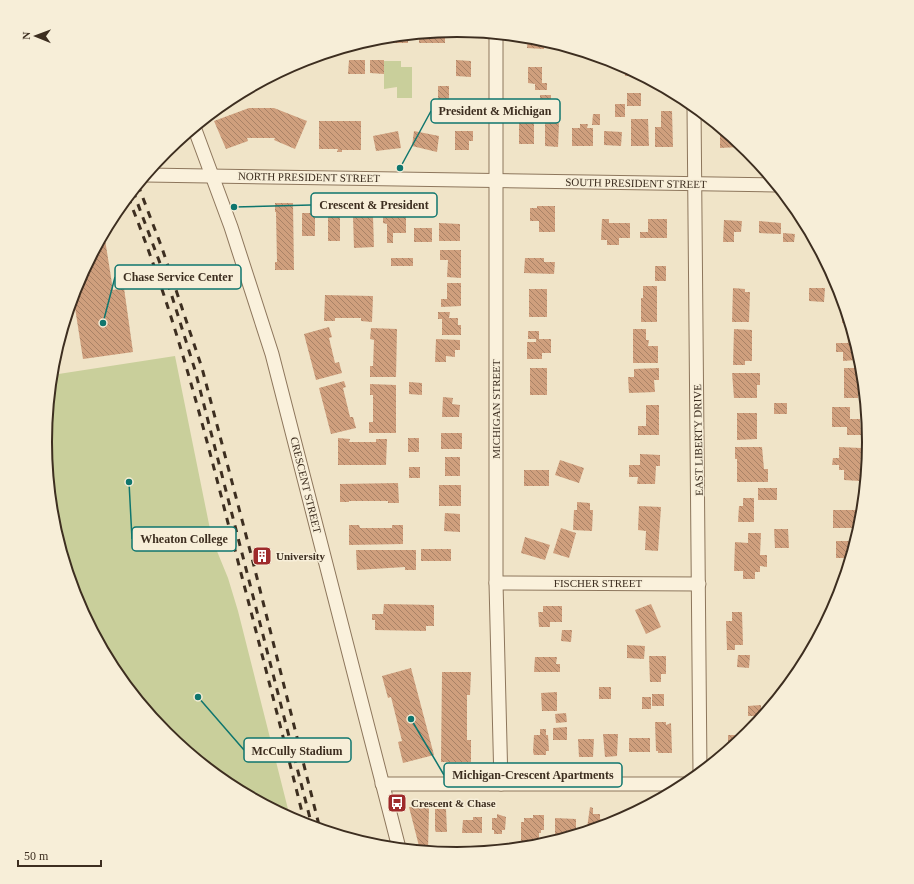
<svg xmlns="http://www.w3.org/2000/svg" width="914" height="884" viewBox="0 0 914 884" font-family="Georgia,serif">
  <defs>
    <pattern id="building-back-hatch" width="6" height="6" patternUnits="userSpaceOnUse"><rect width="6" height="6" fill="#cf9f7d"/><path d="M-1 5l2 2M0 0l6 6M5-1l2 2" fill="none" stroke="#a98266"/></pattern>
  </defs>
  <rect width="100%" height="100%" fill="#f0e4c8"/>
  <g fill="#c9cf9b">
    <path d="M384 61H401V67H412V98H397V87L384 89Z"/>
    <path d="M175 356 212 539 228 578 238 611 290 817 228 784 166 733 114 671 76 599 53 522 45 442 52 375Z"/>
  </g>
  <g fill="url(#building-back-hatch)">
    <path d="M445 31V43H419V34Z"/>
    <path d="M408 35V43H383V37Z"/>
    <path d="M528 37 544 40V49L527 48Z"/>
    <path d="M333 51 332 58 322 57V54Z"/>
    <path d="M349 60H365V74H348Z"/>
    <path d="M370 60H384V74L370 73Z"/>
    <path d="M456 60 471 61V77L456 76Z"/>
    <path d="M528 67H542V83H547V90H535V84L528 83Z"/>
    <path d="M625 67 637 73V76H625Z"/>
    <rect x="438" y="86" width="11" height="13"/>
    <rect x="627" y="93" width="14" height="13"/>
    <rect x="540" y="95" width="11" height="12"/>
    <rect x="615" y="104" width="10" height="13"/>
    <path d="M249 108H274L307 121 295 149 274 140 275 138H247L248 141 226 149 214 121Z"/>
    <path d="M661 111H672L673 147H655V127H661Z"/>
    <path d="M593 114H600V125H592Z"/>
    <rect x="519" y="116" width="15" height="28"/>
    <path d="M631 119H648L649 146H631Z"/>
    <path d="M319 121H361V150H342V152H337L338 149H319Z"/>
    <path d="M545 123H559L558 147 545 146Z"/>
    <path d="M580 124H588L587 128H593V146H572V128H580Z"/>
    <path d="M720 127 739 143V147L720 148Z"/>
    <path d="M398 131 401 148 376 151 373 136Z"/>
    <path d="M414 131 439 136 437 152 412 146Z"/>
    <path d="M455 131H473V141H469V150H455Z"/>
    <path d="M604 131 622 132 621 146 604 145Z"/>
    <path d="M275 203H293L294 270H275V262H277L276 212H275Z"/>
    <path d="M537 206H555V232H539V221H530V208H537Z"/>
    <path d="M383 212H406V233H393V243H387V224L383 223Z"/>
    <rect x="302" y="213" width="13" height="23"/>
    <rect x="328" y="213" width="12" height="28"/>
    <path d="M353 217H373L374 247 354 248Z"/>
    <path d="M602 219H609V223H630V238H619V245H607V240H601Z"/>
    <path d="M648 219H667V238H640V232H648Z"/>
    <path d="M724 220 742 221 741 232H734V242H723Z"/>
    <path d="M759 221 781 223V234L759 233Z"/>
    <path d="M439 223 460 224V241H439Z"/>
    <rect x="414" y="228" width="18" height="14"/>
    <path d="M104 233 113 290 124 288 133 352 83 359 73 295 76 284 85 283 83 271Z"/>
    <path d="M783 233 795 234 794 242H783Z"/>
    <path d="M440 250H461V278L447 277 448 260H440Z"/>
    <rect x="391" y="258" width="22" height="8"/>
    <path d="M525 258H544V262H555L554 274 524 273Z"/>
    <rect x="655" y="266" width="11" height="15"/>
    <path d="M447 283H461V306L441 307V299H447Z"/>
    <path d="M643 286H657V322H641V298H643Z"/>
    <path d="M733 288 745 289V292H750L749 322H732Z"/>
    <path d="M809 288H825L824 302 809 301Z"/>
    <rect x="529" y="289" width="18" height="28"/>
    <path d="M325 295 373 296 372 322 361 321V318H335V321H324Z"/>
    <path d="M843 302 849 323H842Z"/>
    <path d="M438 312H450L449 318H458V325H461V335H442V319H438Z"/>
    <path d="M329 327 332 337 329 338 335 363 339 362 342 373 316 380 304 334Z"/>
    <path d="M371 328 397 329 396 377H370V366H373L374 340 370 339Z"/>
    <path d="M633 329H646V340H649L648 346H658V363H633Z"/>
    <path d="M734 329 752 330V361H745V365H733Z"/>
    <path d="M528 331H539V339H551V353H542V359H527V342H536V339H528Z"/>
    <path d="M847 332H852L858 353H856V360L843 361V352H836V343H848Z"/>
    <path d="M436 339 460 340V350H455V357L446 356V362H435Z"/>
    <rect x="530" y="368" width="17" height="27"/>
    <path d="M659 368V380H654L655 392 629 393 628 377H634V369Z"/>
    <rect x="844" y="368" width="14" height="30"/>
    <path d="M732 373H760V385H757V398H734Z"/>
    <path d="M344 381 346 387 343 388 350 417H353L356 428 331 434 319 388Z"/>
    <path d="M409 382 422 383V395L409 394Z"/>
    <path d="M370 384 396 385V433H369V422H373V395H370Z"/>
    <path d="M443 397 453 398 452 404 460 405 459 417H442Z"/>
    <rect x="774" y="403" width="13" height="11"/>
    <path d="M646 405H659V435H638V426H646Z"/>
    <path d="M832 407H850V419H860L861 435H847V427H832Z"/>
    <path d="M737 413H757V439L737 440Z"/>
    <rect x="441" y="433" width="21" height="16"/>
    <path d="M338 438 350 439 349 442H376V439H387L386 465H338Z"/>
    <rect x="408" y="438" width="11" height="14"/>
    <path d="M735 447H762L764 469H768V482H737V459H735Z"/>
    <path d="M839 447 861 448 860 481 844 480V470H839V465H832L833 458H839Z"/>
    <path d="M640 454 660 455V466H656L655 484H637L638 477H629V465H640Z"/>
    <rect x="445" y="457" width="15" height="19"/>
    <path d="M560 460 584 468 579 483 555 475Z"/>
    <rect x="409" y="467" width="11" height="11"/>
    <rect x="524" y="470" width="25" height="16"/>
    <path d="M398 483 399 503H388V501H349V502H340V484Z"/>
    <rect x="439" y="485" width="22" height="21"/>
    <rect x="758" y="488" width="19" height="12"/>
    <path d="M743 498H754V522H738L739 506H743Z"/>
    <path d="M577 502 590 503V510H593L592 531 573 530 574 510H577Z"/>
    <path d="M639 506 661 507 658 551 645 550 646 531 638 530Z"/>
    <rect x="833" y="510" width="25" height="18"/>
    <path d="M445 513 460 514V532L444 531Z"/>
    <path d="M349 525H359L360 528H392V525H403V544L349 545Z"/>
    <path d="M561 528 576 533 569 558 553 553Z"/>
    <path d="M774 529H788L789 548H775Z"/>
    <path d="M748 533H761L760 555H767V567L760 566V572H755V579H743V571H734L735 542 748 543Z"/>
    <path d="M525 537 550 545 545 560 521 553Z"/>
    <path d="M836 541H856L849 563H844V558H836Z"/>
    <rect x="421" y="549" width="30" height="12"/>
    <path d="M356 550H416V570H405V567L357 570Z"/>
    <path d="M384 604 434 605V626H426V631L375 630V620H372V614H383Z"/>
    <path d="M651 604 661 627 646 634 635 610Z"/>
    <path d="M543 606H562V622H550V627H539L538 612H543Z"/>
    <path d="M732 612H742L743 645H735V650H727L726 621H732Z"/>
    <path d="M562 630H572L571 642 561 641Z"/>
    <path d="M627 645 645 646 644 659 627 658Z"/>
    <path d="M738 655H750L749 668 737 667Z"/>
    <path d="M649 656H666V674H661V682H650Z"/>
    <path d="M535 657H557L556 664H560V672H534Z"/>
    <path d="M411 668 434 755 403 763 398 742 402 741 391 697 388 698 382 676Z"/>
    <path d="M442 672H471L470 695H467V740H471V762H441Z"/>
    <rect x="599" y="687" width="12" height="12"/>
    <path d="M557 692V711H542L541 693Z"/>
    <rect x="652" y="694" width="12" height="12"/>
    <rect x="642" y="697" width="9" height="12"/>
    <path d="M761 705V716H748V706Z"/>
    <path d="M566 713 567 722 556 723 555 714Z"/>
    <path d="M655 722H666V725L671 723 672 753H658V751H656Z"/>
    <path d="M567 727V740H553V728Z"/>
    <path d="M540 729H546V735H548L549 751H546V755H534L533 752 534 735H540Z"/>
    <path d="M603 734H618L617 756 605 757Z"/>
    <path d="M728 735H743V738L728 750Z"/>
    <rect x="629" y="738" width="21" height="14"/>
    <path d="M578 739H594L593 757H579Z"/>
    <path d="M409 807 429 808 428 851 420 850Z"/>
    <path d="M590 807 593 808V814H600V819L602 820V826L589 830V828H587Z"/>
    <path d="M435 809H446L447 832H436L435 830Z"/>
    <path d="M497 814 506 817 505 830H502V834H494V830H492V818H497Z"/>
    <path d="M533 815H544V830H541V833H539V842H521V822H524V818H533Z"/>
    <path d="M473 817H482V833H462L463 820H473Z"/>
    <path d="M555 818 576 819V834L555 841Z"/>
  </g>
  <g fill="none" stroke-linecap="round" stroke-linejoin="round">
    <g stroke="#8d765c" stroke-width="15">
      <g id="street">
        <path d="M496 34V583L501 784"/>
        <path d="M694 106 700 773"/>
        <path d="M194 127 231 227 272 354 399 848"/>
        <path d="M146 175 776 185"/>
        <path d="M496 583 699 584"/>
        <path d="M382 784H686"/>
      </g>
    </g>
    <use href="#street" stroke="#faf1dc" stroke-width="13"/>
    <g stroke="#3d2e20" stroke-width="3" stroke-dasharray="7 7" stroke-linecap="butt">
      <path d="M138 185 162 248 202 368 252 558 320 829"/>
      <path d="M133 191 170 290 195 370 312 826"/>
      <path d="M128 197C171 303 200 412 228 523 254 623 280 724 305 824"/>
    </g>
  </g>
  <defs>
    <g id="building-square" transform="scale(1)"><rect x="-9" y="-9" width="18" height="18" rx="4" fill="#9e2a2b" stroke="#f7eed8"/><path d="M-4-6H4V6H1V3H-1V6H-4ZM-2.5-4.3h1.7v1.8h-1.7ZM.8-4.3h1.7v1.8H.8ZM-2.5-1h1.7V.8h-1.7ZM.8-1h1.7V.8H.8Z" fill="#fff"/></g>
    <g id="bus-square" transform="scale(1)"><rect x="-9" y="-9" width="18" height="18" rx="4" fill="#9e2a2b" stroke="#f7eed8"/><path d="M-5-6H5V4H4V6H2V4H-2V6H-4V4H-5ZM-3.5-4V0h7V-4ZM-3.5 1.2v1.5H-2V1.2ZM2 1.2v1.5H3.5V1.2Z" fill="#fff"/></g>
  </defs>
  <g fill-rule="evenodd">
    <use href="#building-square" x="262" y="556"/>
    <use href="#bus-square" x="397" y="803"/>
  </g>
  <g text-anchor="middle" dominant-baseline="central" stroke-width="3" stroke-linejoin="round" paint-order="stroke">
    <g font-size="11" fill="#3d2e20" stroke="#f7eed8">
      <text transform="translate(309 177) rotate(1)">NORTH PRESIDENT STREET</text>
      <text transform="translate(636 183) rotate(1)">SOUTH PRESIDENT STREET</text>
      <text transform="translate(496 409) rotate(-90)">MICHIGAN STREET</text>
      <text transform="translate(698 440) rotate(-91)">EAST LIBERTY DRIVE</text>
      <text transform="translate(306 485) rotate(76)">CRESCENT STREET</text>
      <text x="598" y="583">FISCHER STREET</text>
    </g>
    <g font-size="11" font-weight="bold" fill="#3d2e20" stroke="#f7eed8" text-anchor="start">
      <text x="276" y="556">University</text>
      <text x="411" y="803">Crescent &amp; Chase</text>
    </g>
  </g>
  <path d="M0 0H914V884H0ZM52 442a405 405 0 1 1 810 0a405 405 0 1 1-810 0Z" fill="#f7eed8" fill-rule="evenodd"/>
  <path fill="none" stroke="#3d2e20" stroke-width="2" d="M52 442a405 405 0 1 1 810 0a405 405 0 1 1-810 0Z"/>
  <path fill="none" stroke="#0f766e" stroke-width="1.5" d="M400 168L431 111M234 207L311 205M103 323L115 277M129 482L132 539M198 697L244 750M411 719L444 775"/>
  <g fill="#0f766e" stroke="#f7eed8" stroke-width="1.5">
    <circle cx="400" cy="168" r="4"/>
    <circle cx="234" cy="207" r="4"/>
    <circle cx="103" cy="323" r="4"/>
    <circle cx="129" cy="482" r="4"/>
    <circle cx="198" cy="697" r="4"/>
    <circle cx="411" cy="719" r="4"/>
  </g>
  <g fill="#f7eed8" stroke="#0f766e" stroke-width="1.5">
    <rect x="431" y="99" width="129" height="24" rx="4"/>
    <rect x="311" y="193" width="126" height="24" rx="4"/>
    <rect x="115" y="265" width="126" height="24" rx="4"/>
    <rect x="132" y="527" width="104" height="24" rx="4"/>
    <rect x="244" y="738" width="107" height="24" rx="4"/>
    <rect x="444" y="763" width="178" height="24" rx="4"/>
  </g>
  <g font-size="12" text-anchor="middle" font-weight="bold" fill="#3d2e20">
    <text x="495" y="115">President &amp; Michigan</text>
    <text x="374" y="209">Crescent &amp; President</text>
    <text x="178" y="281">Chase Service Center</text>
    <text x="184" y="543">Wheaton College</text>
    <text x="297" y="755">McCully Stadium</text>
    <text x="533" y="779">Michigan-Crescent Apartments</text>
  </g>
  <g transform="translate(36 36) rotate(271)" stroke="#f7eed8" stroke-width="3" paint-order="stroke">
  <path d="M0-3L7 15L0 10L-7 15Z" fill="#3d2e20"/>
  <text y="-6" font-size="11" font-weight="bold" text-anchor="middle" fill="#3d2e20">N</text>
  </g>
  <path d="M18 860v6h83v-6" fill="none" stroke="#3d2e20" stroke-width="2"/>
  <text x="24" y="860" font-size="12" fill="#3d2e20" stroke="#f7eed8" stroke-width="3" paint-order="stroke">50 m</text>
</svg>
